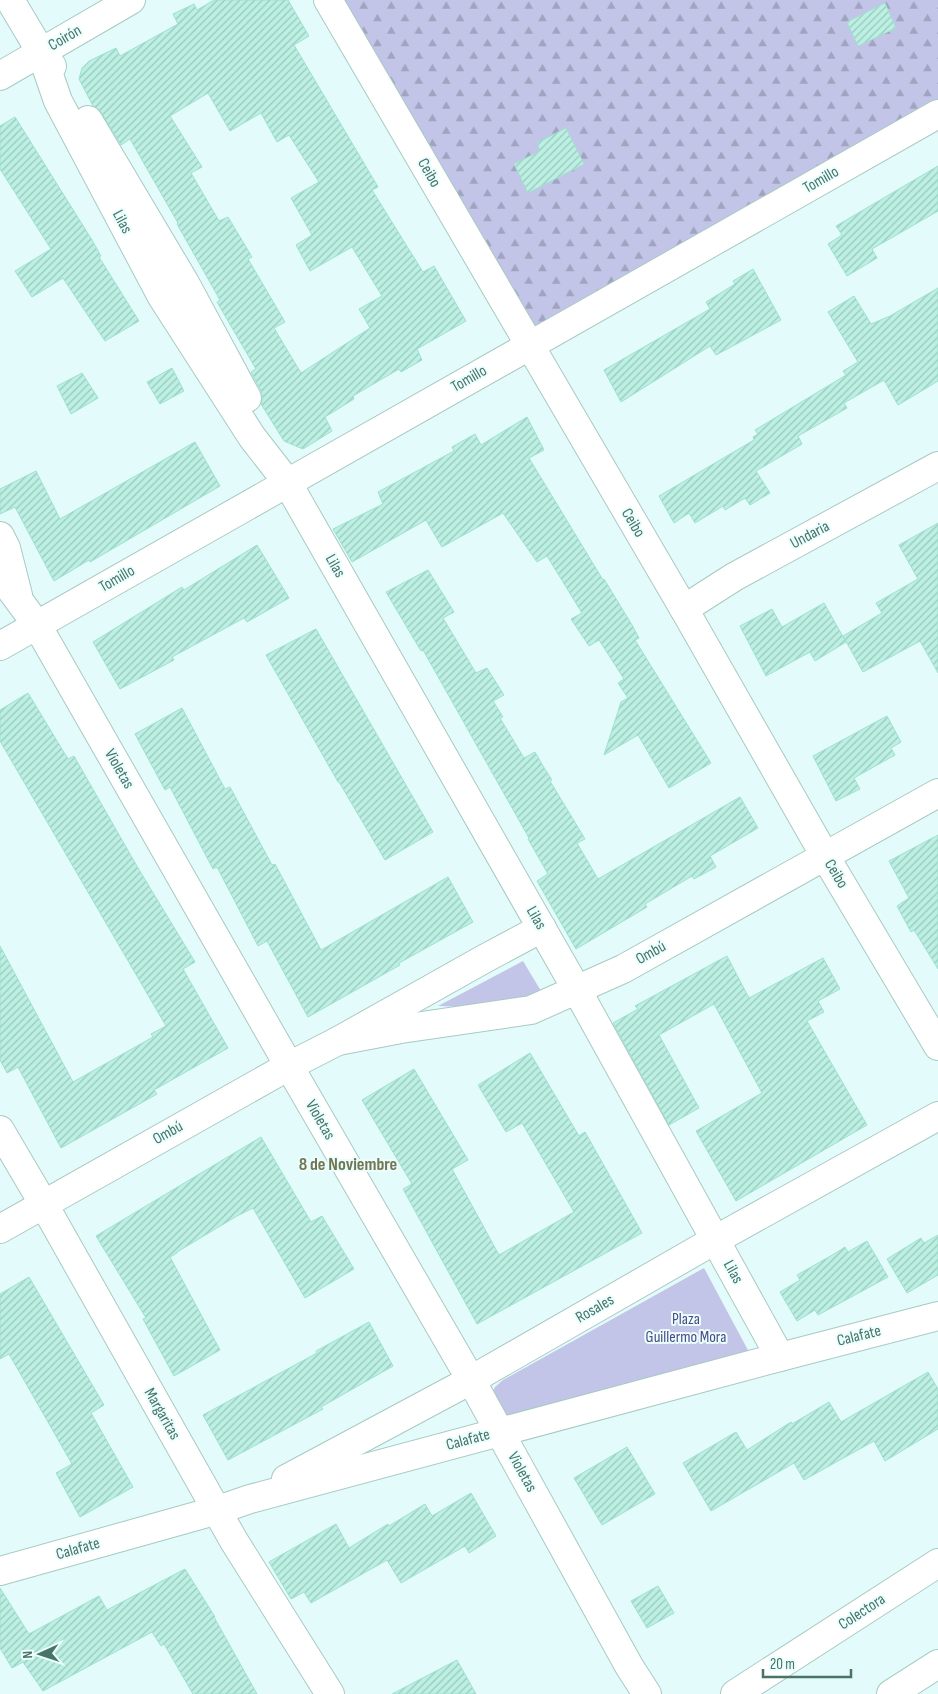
<svg xmlns="http://www.w3.org/2000/svg" width="938" height="1694" viewBox="0 0 938 1694" font-family="'Sofia Sans Condensed',sans-serif">
  <defs>
    <pattern id="forest-firs" width="22" height="20" patternUnits="userSpaceOnUse" patternTransform="scale(1.25)"><rect width="22" height="20" fill="#c3c5e8"/><path d="M5 1l3.5 6h-7zM16 11l3.5 6h-7z" fill="#a0a4c0"/></pattern>
    <pattern id="building-hatch" width="6" height="6" patternUnits="userSpaceOnUse" patternTransform="scale(1.25)"><rect width="6" height="6" fill="#bcf0e3"/><path d="M-1 1l2-2M0 6l6-6M5 7l2-2" fill="none" stroke="#9bc7bc"/></pattern>
  </defs>
  <rect width="100%" height="100%" fill="#e4fbfb"/>
  <path fill="url(#forest-firs)" d="M328 0H938V114L529 345Z"/>
  <g fill="#c3c5e8">
    <path d="M523 961 541 991 520 1001 465 1007 438 1006Z"/>
    <path d="M704 1268 749 1352 506 1422 491 1395 495 1387 503 1380Z"/>
  </g>
  <g fill="url(#building-hatch)" stroke="#9de2d0" fill-rule="evenodd">
    <path d="M214 0H288L309 36 294 45 378 187 372 190 423 272 434 266 466 321 417 349 422 360 401 372 399 369 353 396 354 399 325 417 332 431 303 449 284 441 261 404 263 398 261 391 251 372 256 369 217 302 220 300 177 224 178 223 130 139 121 145 101 112 93 106 79 79 82 68 89 61 116 48 120 56 178 24 173 14 194 4 197 10ZM208 93 230 131 261 113 277 142 289 135 319 182 291 198 312 235 296 245 310 271 352 247 382 296 359 309 370 328 301 373 274 328 285 322 248 259 252 257 228 217 219 221 191 173 202 167 170 116Z"/>
    <path d="M885 3 896 28 858 46 847 22Z"/>
    <path d="M15 117 92 240 101 256 99 257 139 321 105 341 63 278 32 297 15 271 51 249 0 169V126Z"/>
    <path d="M566 128 584 164 528 193 514 164 540 151 537 143Z"/>
    <path d="M938 166V211L872 249 877 258 847 276 828 244 842 235 836 226Z"/>
    <path d="M753 269 781 320 716 355 710 346 621 402 604 370 710 309 706 302 735 284 733 281Z"/>
    <path d="M938 288V381L898 405 884 380 844 403 847 408 798 436 802 444 756 471 770 493 750 505 745 498 725 510 723 506 695 523 689 513 674 523 659 496 754 440 753 437 758 434 755 430 846 375 843 371 858 362 828 312 854 296 871 324 890 316Z"/>
    <path d="M172 368 184 391 160 404 147 382Z"/>
    <path d="M82 373 98 398 71 414 57 386Z"/>
    <path d="M527 417 544 450 529 458 603 580 604 579 632 625 639 638 635 640 711 763 669 788 638 735 604 755 621 702 628 698 618 683 624 679 599 640 589 646 571 619 582 613 547 556 537 562 503 513 442 547 426 520 352 562 333 529 383 504 378 492 454 451 452 447 475 434 481 445Z"/>
    <path d="M195 442 220 486 90 562 89 560 54 581 15 507 0 514V489L36 471 60 519Z"/>
    <path d="M938 523V673L920 641 863 672 843 636 882 613 876 603 918 579 899 545Z"/>
    <path d="M257 545 289 598 247 622 244 618 172 657 174 660 120 689 93 642 182 587 184 590Z"/>
    <path d="M428 570 454 612 443 618 476 673 487 668 504 695 493 701 503 717 500 718 524 758 535 752 543 766 552 780 550 781 585 839 577 843 598 879 740 797 758 828 710 856 716 867 694 879 692 876 645 904 647 907 576 949 537 881 548 874 528 839 529 838 423 650 421 651 386 592Z"/>
    <path d="M824 603 846 642 815 661 810 652 766 676 740 626 772 609 782 627Z"/>
    <path d="M316 629 433 832 385 860 339 782H338L266 655Z"/>
    <path d="M28 693 68 759 74 756 138 868 195 962 183 969 228 1048 154 1090 157 1094 61 1148 18 1067 7 1073 0 1060V946L73 1082 153 1037 151 1034 166 1026 0 741V710Z"/>
    <path d="M182 708 225 789 230 787 272 865 275 864 321 950 448 877 473 922 399 963 400 965 308 1017 267 941 258 946 217 867 213 869 170 787 165 790 135 734Z"/>
    <path d="M887 716 901 742 891 748 895 755 854 778 860 789 836 801 813 756Z"/>
    <path d="M938 835V969L914 930 911 932 897 906 909 898 889 861Z"/>
    <path d="M727 956 749 998 823 958 840 989 818 1001 824 1012 807 1021 867 1125 736 1201 696 1131 762 1093 714 1004 659 1035 699 1108 669 1125 613 1023 638 1009 635 1006Z"/>
    <path d="M530 1053 579 1136 585 1132 642 1233 477 1324 403 1189 412 1184 362 1100 414 1069 468 1160 452 1169 499 1255 574 1212 522 1123 506 1132 478 1085Z"/>
    <path d="M261 1137 311 1222 322 1216 354 1269 305 1298 253 1208 237 1216 177 1252V1253L170 1257 220 1350 174 1376 143 1319 146 1318 96 1236Z"/>
    <path d="M938 1235V1275L907 1293 887 1259 921 1238 924 1243Z"/>
    <path d="M867 1241 888 1277 818 1315 815 1310 797 1321 780 1292 800 1280 797 1275 834 1254 845 1247 848 1252Z"/>
    <path d="M29 1277 104 1405 91 1413 133 1487 80 1517 56 1473 72 1464 9 1354 0 1359V1294Z"/>
    <path d="M369 1322 393 1366 321 1407 323 1409 228 1460 203 1415 317 1353 316 1351Z"/>
    <path d="M928 1372 938 1389V1429L885 1461 874 1441 804 1480 794 1463 711 1511 683 1463 736 1432 747 1450 791 1422 792 1424 829 1402 841 1422Z"/>
    <path d="M627 1447 655 1494 602 1525 574 1478Z"/>
    <path d="M471 1493 496 1536 469 1553 465 1546 401 1583 387 1560 311 1603 304 1592 291 1599 269 1562 336 1524 349 1548 388 1524 389 1526 425 1504 432 1516Z"/>
    <path d="M185 1569 215 1617H214L257 1694H193L164 1644 161 1646 152 1632 43 1691 23 1662 12 1668 0 1648V1588L29 1634 99 1596 107 1610Z"/>
    <path d="M658 1586 674 1613 647 1628 631 1601Z"/>
    <path d="M457 1660 476 1694H392Z"/>
  </g>
  <g fill="none" stroke-linecap="round" stroke-linejoin="round">
    <g stroke="#a8cac3" stroke-width="30">
      <g id="street">
        <path d="M10 0 41 52 52 66"/>
        <path d="M328 0 684 609 825 856 938 1046"/>
        <path d="M41 52 58 101 162 297 252 437 287 482 577 990 780 1357"/>
        <path d="M0 76 131 0"/>
        <path d="M88 120 185 283 247 398"/>
        <path d="M0 536 6 548 18 595"/>
        <path d="M0 575 37 625 289 1066 471 1380 629 1666 647 1694"/>
        <path d="M684 609 734 577 938 466"/>
        <path d="M0 646 938 114"/>
        <path d="M338 1041 401 1029 531 1010 623 969 938 793"/>
        <path d="M0 1130 43 1203 234 1541 330 1694"/>
        <path d="M0 1229 289 1066 338 1041 484 959 542 928"/>
        <path d="M286 1479 471 1380 715 1240 938 1116"/>
        <path d="M0 1571 218 1510 250 1499 780 1357 938 1316"/>
        <path d="M735 1694 938 1563"/>
      </g>
    </g>
    <g stroke="#a6cdc5" stroke-width="30">
      <path id="secondary" d="M891 1694 938 1664"/>
    </g>
    <use href="#street" stroke="#fff" stroke-width="28"/>
    <use href="#secondary" stroke="#fff" stroke-width="28"/>
  </g>
  <g text-anchor="middle" dominant-baseline="central" stroke-width="4" stroke-linejoin="round" paint-order="stroke">
    <g font-size="16" fill="#4a7367" stroke="#eafefe">
      <text transform="translate(65 38) rotate(-30)">Coirón</text>
      <text transform="translate(429 173) rotate(60)">Ceibo</text>
      <text transform="translate(821 180) rotate(-30)">Tomillo</text>
      <text transform="translate(122 222) rotate(62)">Lilas</text>
      <text transform="translate(469 379) rotate(-30)">Tomillo</text>
      <text transform="translate(633 523) rotate(59)">Ceibo</text>
      <text transform="translate(810 535) rotate(-28)">Undaria</text>
      <text transform="translate(335 566) rotate(60)">Lilas</text>
      <text transform="translate(117 579) rotate(-30)">Tomillo</text>
      <text transform="translate(119 769) rotate(60)">Violetas</text>
      <text transform="translate(836 874) rotate(59)">Ceibo</text>
      <text transform="translate(536 918) rotate(60)">Lilas</text>
      <text transform="translate(651 953) rotate(-29)">Ombú</text>
      <text transform="translate(320 1120) rotate(60)">Violetas</text>
      <text transform="translate(168 1133) rotate(-29)">Ombú</text>
      <text transform="translate(733 1272) rotate(61)">Lilas</text>
      <text transform="translate(595 1309) rotate(-30)">Rosales</text>
      <text transform="translate(859 1336) rotate(-14)">Calafate</text>
      <text transform="translate(162 1414) rotate(60)">Margaritas</text>
      <text transform="translate(468 1440) rotate(-15)">Calafate</text>
      <text transform="translate(522 1472) rotate(61)">Violetas</text>
      <text transform="translate(78 1549) rotate(-16)">Calafate</text>
      <text transform="translate(862 1612) rotate(-33)">Colectora</text>
    </g>
    <g font-size="16" fill="#4c4884" stroke="#eafefe">
      <text x="686" y="1319">Plaza<tspan x="686" dy="18">Guillermo Mora</tspan></text>
    </g>
    <g font-size="18" font-weight="bold" fill="#747551" stroke="#eafefe">
      <text x="348" y="1164">8 de Noviembre</text>
    </g>
  </g>
  <g transform="translate(40 1654) rotate(267)" stroke="#eafefe" stroke-width="4" paint-order="stroke">
  <path d="M0-4L9 19L0 12L-9 19Z" fill="#4a7367"/>
  <text y="-8" font-size="14" font-weight="bold" text-anchor="middle" fill="#4a7367">N</text>
  </g>
  <path d="M763 1669v8h88v-8" fill="none" stroke="#4a7367" stroke-width="2.5"/>
  <text x="770" y="1669" font-size="15" fill="#4a7367" stroke="#eafefe" stroke-width="4" paint-order="stroke">20 m</text>
</svg>
